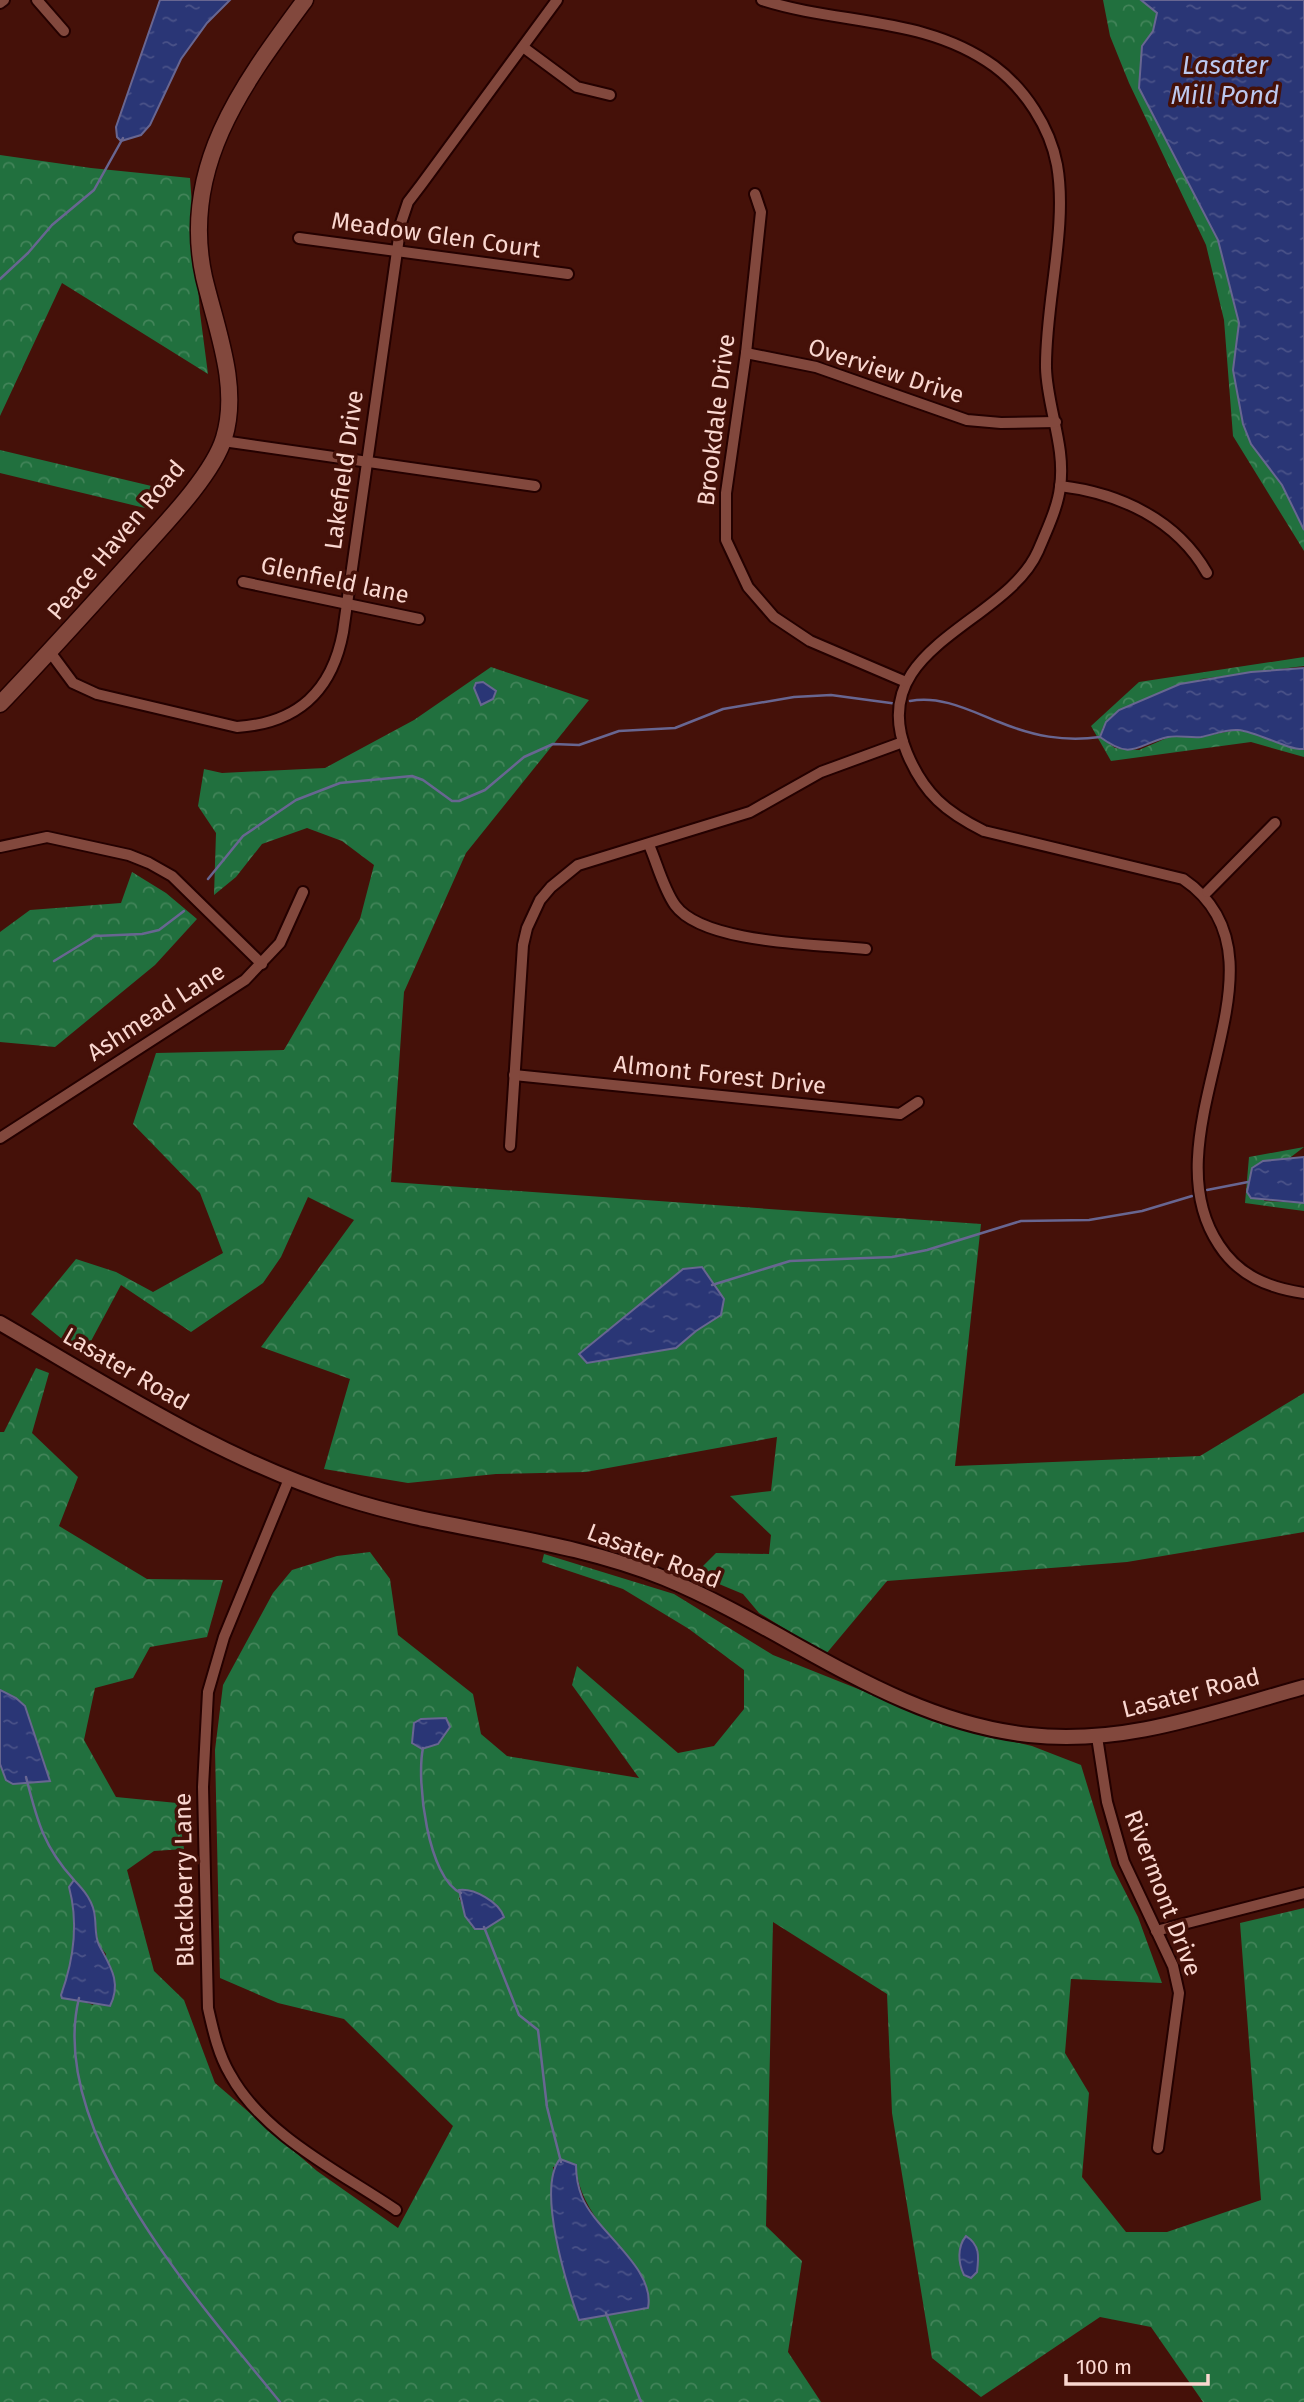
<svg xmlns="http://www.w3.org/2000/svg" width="1304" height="2402" viewBox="0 0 1304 2402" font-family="'Fira Sans',sans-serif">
  <defs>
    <pattern id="forest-crowns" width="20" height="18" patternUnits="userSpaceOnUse" patternTransform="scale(1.75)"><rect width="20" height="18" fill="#21703e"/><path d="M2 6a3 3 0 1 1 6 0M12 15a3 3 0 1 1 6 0" fill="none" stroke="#428459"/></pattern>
    <pattern id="water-ripples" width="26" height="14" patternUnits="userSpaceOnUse" patternTransform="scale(1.75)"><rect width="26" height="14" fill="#2a3676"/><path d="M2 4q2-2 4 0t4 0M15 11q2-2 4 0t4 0" fill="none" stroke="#4a5288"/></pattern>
  </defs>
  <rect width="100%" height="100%" fill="#451109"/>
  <g fill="url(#forest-crowns)" fill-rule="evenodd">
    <path d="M1103 0H1141L1157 13 1153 31 1142 46 1139 88 1218 240 1282 485 1304 528V551L1233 436 1224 320 1206 245 1129 83 1110 36Z"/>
    <path d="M0 155 91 168 190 178 200 313 208 374 62 283 0 416Z"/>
    <path d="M0 450 164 489 149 509 0 473Z"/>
    <path d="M1304 657V666L1201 679 1103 727 1100 737 1115 748 1139 750 1169 737H1200L1236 730 1263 735 1304 749V757L1251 742 1111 761 1091 726 1139 682Z"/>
    <path d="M491 667 589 700 466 853 404 992 391 1182 981 1224 955 1466 1200 1456 1304 1393V1532L1127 1562 887 1581 826 1654 759 1613 743 1594 695 1574 716 1553 769 1554 771 1535 730 1496 771 1491 777 1437 586 1472 496 1474 408 1483 324 1469 350 1379 261 1347 354 1220 308 1197 281 1257 263 1283 191 1332 121 1285 83 1356 31 1314 76 1259 116 1272 153 1292 223 1253 200 1193 133 1124 156 1053 284 1050 360 919 374 865 342 841 307 828 262 844 236 877 214 895 216 833 198 806 204 769 222 773 325 768 414 720Z"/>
    <path d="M132 872 166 893 197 919 155 965 55 1047 0 1042V932L30 910 121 903Z"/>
    <path d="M1304 1147 1287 1160 1277 1159 1264 1201 1304 1203V1211L1245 1203 1249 1157Z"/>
    <path d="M36 1368 49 1373 32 1433 78 1477 59 1526 147 1579 223 1580 207 1637 150 1647 133 1678 95 1688 84 1740 116 1797 177 1803 184 1849 154 1851 127 1870 154 1971 184 2000 215 2083 317 2171 398 2228 453 2126 344 2019 278 2003 220 1978 215 1750 223 1685 273 1593 292 1570 337 1556 370 1552 390 1579 398 1635 473 1694 481 1734 507 1756 639 1778 572 1685 577 1666 678 1753 714 1746 744 1709V1670L689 1629 623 1589 542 1562 544 1554 674 1594 773 1655 956 1728 1032 1746 1081 1765 1112 1866 1138 1917 1162 1983 1071 1979 1065 2053 1089 2093 1082 2177 1126 2232H1167L1261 2200 1240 1923 1304 1908V2402H1203L1151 2327 1100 2317 981 2397 932 2358 892 2113 887 1994 773 1922 766 2226 802 2261 788 2352 821 2402H0V1764L6 1780 36 1739C29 1714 24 1701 0 1690V1432H4ZM69 1887 95 1914 98 1944 106 1954 93 2005 61 1994C74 1959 79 1924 69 1887ZM470 1890 502 1911 472 1927 459 1898ZM576 2165C579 2219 630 2246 648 2294L555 2231 553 2167Z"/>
  </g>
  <g fill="url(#water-ripples)" stroke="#686691" stroke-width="2">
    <path d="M160 0H230L207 23 181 59 150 125 141 135 121 141 117 137 116 127Z"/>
    <path d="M1141 0H1304V530L1282 485 1251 444 1243 424 1233 370 1239 323 1218 240 1139 88 1142 46 1153 31 1157 13Z"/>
    <path d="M1304 668V749C1286 750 1259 732 1238 730 1226 729 1212 735 1201 737 1190 738 1178 735 1168 737 1135 745 1133 761 1100 737L1106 722 1119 710 1180 684 1251 672Z"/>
    <path d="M483 682 496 691 493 699 481 705 474 688 476 683Z"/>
    <path d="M1304 1157V1203L1251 1198 1247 1192 1252 1168 1263 1161Z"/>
    <path d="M702 1267 724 1299 721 1315 696 1331 676 1348 587 1363 579 1354 683 1269Z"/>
    <path d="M0 1690 16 1698 25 1706 50 1781 13 1784 6 1780 0 1764Z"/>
    <path d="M446 1718 450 1727 438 1744 422 1749 412 1743 414 1723 421 1719Z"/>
    <path d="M74 1880C84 1890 94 1902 95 1918 96 1926 95 1937 99 1945 110 1966 122 1982 110 2006L62 1998 61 1995C74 1959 79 1924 69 1887Z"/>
    <path d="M459 1890C474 1888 499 1902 504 1917L485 1929H475L465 1916Z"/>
    <path d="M560 2159 576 2165C576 2175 578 2187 582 2197 596 2232 656 2268 648 2308L579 2320C567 2286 536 2188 560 2159Z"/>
    <path d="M966 2236C980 2245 979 2256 977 2272L971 2278 964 2275C958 2263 957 2247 966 2236Z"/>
  </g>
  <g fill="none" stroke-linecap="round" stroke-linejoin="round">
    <g stroke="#686691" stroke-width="2.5">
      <path d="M0 279 28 253 52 225 94 190 123 138"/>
      <path d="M910 701C941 695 971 711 999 722 1033 736 1064 742 1100 737"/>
      <path d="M208 879 243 836 296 800 340 783 412 776 423 780 452 801H459L485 790 524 757 553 744 579 745 619 731 675 728 723 709 794 697 831 695 898 704"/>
      <path d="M54 961 95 936 142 934 159 930 184 911"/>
      <path d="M1207 1190 1248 1182"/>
      <path d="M712 1285 790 1261 892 1257 927 1250 1021 1221 1089 1220 1142 1211 1192 1196"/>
      <path d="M423 1748C416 1781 428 1879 461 1893"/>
      <path d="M26 1777C37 1820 43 1846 74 1880"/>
      <path d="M484 1927 519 2015 538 2030 547 2107 561 2162"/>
      <path d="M79 1998C46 2133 201 2304 280 2402"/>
      <path d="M606 2313 641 2402"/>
    </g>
    <g stroke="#240100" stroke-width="14">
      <g id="minor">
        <path d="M37 0 64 31"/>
        <path d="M762 0C840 25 925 16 994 66 1025 89 1050 127 1057 165 1068 227 1045 304 1046 368 1047 407 1066 447 1060 487 1058 507 1046 532 1038 551 1006 624 863 647 907 753 924 794 946 812 984 831L1183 879C1304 961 1143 1132 1219 1245 1239 1276 1269 1288 1304 1293"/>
        <path d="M0 3 4 0"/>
        <path d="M523 47 577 87 610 95"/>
        <path d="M755 194 761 212 746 353 726 493V540L748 587 774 617 810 641 906 682"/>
        <path d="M299 238 568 274"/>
        <path d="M746 353 816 367 967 420 1001 423 1056 422"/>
        <path d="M223 441 535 486"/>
        <path d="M1060 486C1120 493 1177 520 1207 573"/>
        <path d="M243 582 419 619"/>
        <path d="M50 652 73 683 97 694 237 727C298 723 332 691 343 632L401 223 408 202 421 185 557 0"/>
        <path d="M649 845C657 863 663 888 675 905 703 944 819 944 866 949"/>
        <path d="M0 847 47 837 129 855 149 863 172 876 262 964"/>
        <path d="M1207 892 1275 823"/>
        <path d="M514 1075 900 1114 918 1102"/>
        <path d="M0 1138 245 980 280 943 303 892"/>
        <path d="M510 1146 523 945 527 928 540 900 551 887 578 865 750 812 821 772 903 742"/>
        <path d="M289 1479 224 1637 208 1692 203 1787 208 2008C213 2030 218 2054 230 2074 263 2135 340 2172 396 2210"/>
        <path d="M1097 1737 1107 1802 1124 1862 1173 1966 1179 1993 1158 2148"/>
        <path d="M1156 1931 1304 1893"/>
      </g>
    </g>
    <g stroke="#240100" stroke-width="18">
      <path id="tertiary" d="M0 1323C111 1387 221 1459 344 1498 449 1532 560 1536 664 1578 788 1629 892 1720 1029 1735 1125 1746 1213 1712 1304 1687"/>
    </g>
    <g stroke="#240100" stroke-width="19">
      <path id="secondary" d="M0 704C47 655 91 606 136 556 162 527 213 475 224 438 240 386 216 328 204 277 180 167 243 84 305 0"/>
    </g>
    <use href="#minor" stroke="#82483d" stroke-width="10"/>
    <use href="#tertiary" stroke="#82483d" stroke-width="14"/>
    <use href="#secondary" stroke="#82483d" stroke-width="16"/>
  </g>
  <g text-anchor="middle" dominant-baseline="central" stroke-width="7" stroke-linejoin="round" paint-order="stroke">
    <g font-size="24" fill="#fad7d0" stroke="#451109">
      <text transform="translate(436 235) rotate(8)">Meadow Glen Court</text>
      <text transform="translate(886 371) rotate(18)">Overview Drive</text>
      <text transform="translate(716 420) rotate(-83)">Brookdale Drive</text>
      <text transform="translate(344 470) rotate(-82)">Lakefield Drive</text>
      <text transform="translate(116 540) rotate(-50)">Peace Haven Road</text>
      <text transform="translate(335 580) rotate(12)">Glenfield lane</text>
      <text transform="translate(156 1012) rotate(-33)">Ashmead Lane</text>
      <text transform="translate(720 1075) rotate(6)">Almont Forest Drive</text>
      <text transform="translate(126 1369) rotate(30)">Lasater Road</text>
      <text transform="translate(654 1556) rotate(21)">Lasater Road</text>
      <text transform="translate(1191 1693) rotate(-14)">Lasater Road</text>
      <text transform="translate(184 1880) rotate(-91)">Blackberry Lane</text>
      <text transform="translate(1163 1893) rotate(69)">Rivermont Drive</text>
    </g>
    <g font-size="26" font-style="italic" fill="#bcc8ef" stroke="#451109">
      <text x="1225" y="65">Lasater<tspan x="1225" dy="30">Mill Pond</tspan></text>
    </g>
  </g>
  <path d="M1066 2374v10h142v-10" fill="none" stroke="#fad7d0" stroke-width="3.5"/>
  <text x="1076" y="2374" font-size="21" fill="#fad7d0" stroke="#451109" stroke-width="5" paint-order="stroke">100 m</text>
</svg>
